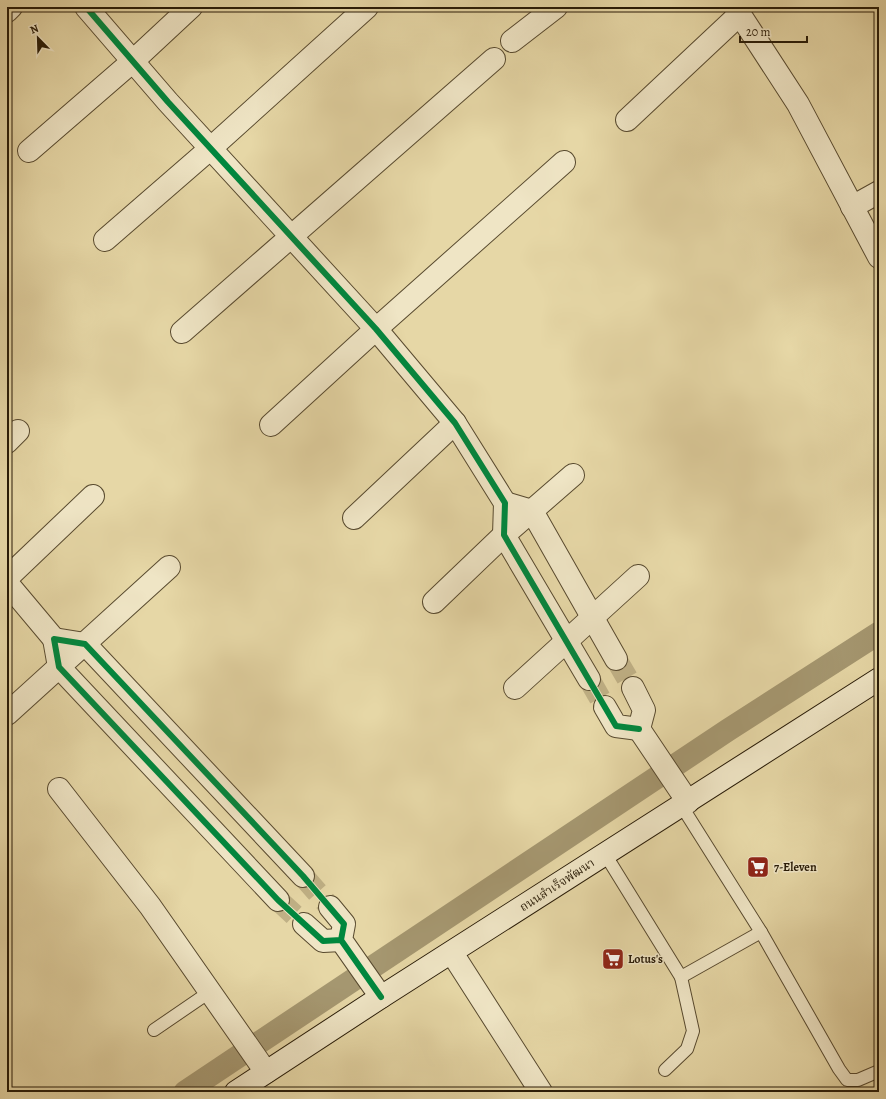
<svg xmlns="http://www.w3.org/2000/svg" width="886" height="1099" viewBox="0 0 886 1099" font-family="Alegreya,'Noto Serif Thai',serif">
  <rect width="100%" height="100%" fill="#e6d7a6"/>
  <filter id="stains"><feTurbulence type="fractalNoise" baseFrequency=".005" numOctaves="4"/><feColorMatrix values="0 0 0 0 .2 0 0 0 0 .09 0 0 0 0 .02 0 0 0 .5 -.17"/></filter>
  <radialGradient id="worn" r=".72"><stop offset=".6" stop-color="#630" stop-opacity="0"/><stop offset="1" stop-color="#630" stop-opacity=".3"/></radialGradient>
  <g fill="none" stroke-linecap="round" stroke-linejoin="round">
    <path stroke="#a59770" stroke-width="23" d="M185 1092 728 730 879 633"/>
    <g stroke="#c0b186" stroke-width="22" stroke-dasharray="22 11" stroke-linecap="butt">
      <path d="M616 659 633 688"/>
      <path d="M589 679 605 707"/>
      <path d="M303 876 330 907"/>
      <path d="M278 900 304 924"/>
    </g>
    <g stroke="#584a2f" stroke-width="14">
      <g id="lane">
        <path d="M681 805 761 932 839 1069 847 1080H858L879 1071"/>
        <path d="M605 854 681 977 761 932"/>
        <path d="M154 1030 211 991"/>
        <path d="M665 1070 687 1049 693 1031 681 977"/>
      </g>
    </g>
    <g stroke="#584a2f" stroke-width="24">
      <g id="street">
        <path d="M86 7 168 102 376 329 455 423 505 503 504 535 589 679"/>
        <path d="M735 7 798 104 879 257"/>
        <path d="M7 11 11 7"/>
        <path d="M512 41 556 7"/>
        <path d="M627 120 740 14"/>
        <path d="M29 151 133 61 191 7"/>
        <path d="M852 207 879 192"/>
        <path d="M105 240 211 148 367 7"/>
        <path d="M182 332 494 59"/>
        <path d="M271 425 376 329 564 162"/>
        <path d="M7 442 18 431"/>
        <path d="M505 503 532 511 616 659"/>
        <path d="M354 518 455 423"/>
        <path d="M7 578 93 496"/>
        <path d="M7 583 54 639"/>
        <path d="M434 602 504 535 573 475"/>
        <path d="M515 688 638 576"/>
        <path d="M633 688 644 710 639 729 688 802"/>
        <path d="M605 707 616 726 639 729"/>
        <path d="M7 714 169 567"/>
        <path d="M59 789 150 906 266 1072"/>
        <path d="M278 900 59 667 54 639 85 644 303 876"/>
        <path d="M330 907 344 924 341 940 381 997"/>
        <path d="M304 924 323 941 341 940"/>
        <path d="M452 953 541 1092"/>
      </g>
    </g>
    <g stroke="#281b07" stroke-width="24">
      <path id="secondary" d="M236 1092 381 997 879 679"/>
    </g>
    <use href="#lane" stroke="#efe5c5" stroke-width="12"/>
    <use href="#street" stroke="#efe5c5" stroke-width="22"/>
    <use href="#secondary" stroke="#efe5c5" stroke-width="22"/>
    <g stroke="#efe5c5" stroke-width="8">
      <g id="cycleway">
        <path d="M86 7 168 102 376 329 455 423 505 503 504 535 616 726 639 729"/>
        <path d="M341 940 323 941 278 900 59 667 54 639 85 644 303 876 344 924 341 940 381 997"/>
      </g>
    </g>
    <use href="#cycleway" stroke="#00873e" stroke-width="6"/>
  </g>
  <defs>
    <g id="supermarket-square" transform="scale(1.15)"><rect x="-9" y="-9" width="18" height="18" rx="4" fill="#8f2418" stroke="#efe5c5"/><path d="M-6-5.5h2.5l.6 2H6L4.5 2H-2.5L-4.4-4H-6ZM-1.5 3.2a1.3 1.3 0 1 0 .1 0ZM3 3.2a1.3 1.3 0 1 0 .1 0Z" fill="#fff"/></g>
  </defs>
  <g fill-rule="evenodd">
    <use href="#supermarket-square" x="758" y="867"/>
    <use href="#supermarket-square" x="613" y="959"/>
  </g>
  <g text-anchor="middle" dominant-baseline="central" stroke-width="3" stroke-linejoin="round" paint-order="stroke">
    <g font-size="12" font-weight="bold" fill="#281b07" stroke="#efe5c5" text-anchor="start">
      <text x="774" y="867">7-Eleven</text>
      <text x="628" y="959">Lotus's</text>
    </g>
    <g font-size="12" fill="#281b07" stroke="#efe5c5">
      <text transform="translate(557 885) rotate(-33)">ถนนสำเร็จพัฒนา</text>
    </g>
  </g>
  <rect width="886" height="1099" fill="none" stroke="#e6d7a6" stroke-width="24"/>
  <rect x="8" y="8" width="870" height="1083" fill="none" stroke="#281b07" stroke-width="2"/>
  <rect x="12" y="12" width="862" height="1075" fill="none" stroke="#281b07"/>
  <g transform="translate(38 38) rotate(337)" stroke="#efe5c5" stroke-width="3" paint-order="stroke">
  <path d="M0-3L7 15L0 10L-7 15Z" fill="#281b07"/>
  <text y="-6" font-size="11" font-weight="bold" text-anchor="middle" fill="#281b07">N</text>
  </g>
  <path d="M740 36v6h67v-6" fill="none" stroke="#281b07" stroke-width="2"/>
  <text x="746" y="36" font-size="12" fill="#281b07" stroke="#efe5c5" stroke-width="3" paint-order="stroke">20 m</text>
  <rect width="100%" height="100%" filter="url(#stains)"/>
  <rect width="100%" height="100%" fill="url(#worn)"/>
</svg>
